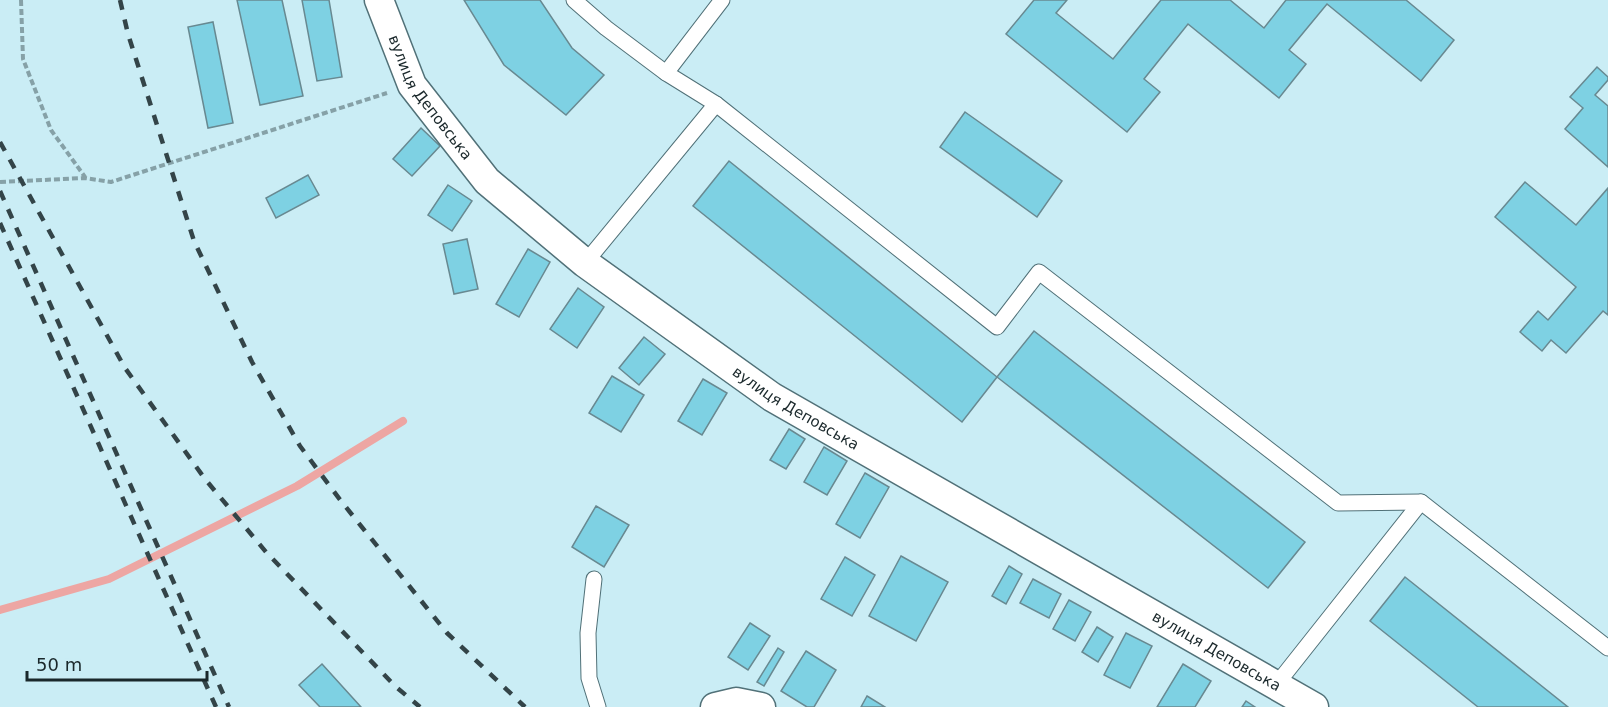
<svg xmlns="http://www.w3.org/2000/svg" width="1608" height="707" viewBox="0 0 1608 707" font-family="'DejaVu Sans',sans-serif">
  <rect width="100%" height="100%" fill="#caedf5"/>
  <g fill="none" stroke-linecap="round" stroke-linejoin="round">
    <path stroke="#eda6a3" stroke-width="8" d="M0 610 109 579 297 486 403 421"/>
  </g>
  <g fill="#7ed1e3" stroke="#688991" stroke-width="1.5">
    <path d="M237 0H282L303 96 260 105Z"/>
    <path d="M302 0H329L342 77 317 81Z"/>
    <path d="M464 0H540L572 48 604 75 566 115 504 65Z"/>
    <path d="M1034 0H1067L1056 13 1113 59 1161 0H1230L1264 28 1286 0H1406L1454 40 1421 81 1327 4 1289 50 1306 64 1279 98 1188 24 1144 79 1160 92 1127 132 1006 34Z"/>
    <path d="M213 22 233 123 208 128 188 27Z"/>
    <path d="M1597 67 1608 77V80L1595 95 1608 106V167L1565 129 1583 108 1570 97Z"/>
    <path d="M965 112 1062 181 1037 217 940 147Z"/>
    <path d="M421 128 440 146 412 176 393 159Z"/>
    <path d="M729 161 997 377 962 422 693 206Z"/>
    <path d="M308 175 319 195 276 218 266 198Z"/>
    <path d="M1525 182 1576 225 1608 188V315L1603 311 1566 353 1551 340 1542 351 1520 332 1538 311 1548 320 1576 287 1495 217Z"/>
    <path d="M448 185 472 201 452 231 428 215Z"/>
    <path d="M467 239 478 289 454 294 443 244Z"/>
    <path d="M528 249 550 262 519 317 496 304Z"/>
    <path d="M578 288 604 307 577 348 550 329Z"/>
    <path d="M1034 331 1305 542 1268 588 997 377Z"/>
    <path d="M644 337 665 354 639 385 619 368Z"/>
    <path d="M612 376 644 395 621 432 589 413Z"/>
    <path d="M703 379 727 393 702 435 678 421Z"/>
    <path d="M789 429 805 439 786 469 770 460Z"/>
    <path d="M824 447 847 461 827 495 804 482Z"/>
    <path d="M865 473 889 487 860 538 836 524Z"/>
    <path d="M596 506 629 525 604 567 572 547Z"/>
    <path d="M901 556 948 582 916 641 869 616Z"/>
    <path d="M845 557 875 575 852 616 821 599Z"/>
    <path d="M1009 566 1022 574 1006 604 992 596Z"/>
    <path d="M1405 577 1568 707H1478L1370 621Z"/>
    <path d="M1033 579 1061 594 1049 618 1020 603Z"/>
    <path d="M1069 600 1091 612 1075 641 1053 629Z"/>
    <path d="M750 623 770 636 748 670 728 657Z"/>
    <path d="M1097 627 1113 637 1098 662 1082 652Z"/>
    <path d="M1126 633 1152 646 1130 688 1104 675Z"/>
    <path d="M778 648 784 652 764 686 757 682Z"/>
    <path d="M806 651 836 670 814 707H807L781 691Z"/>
    <path d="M322 664 361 707H320L299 685Z"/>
    <path d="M1183 664 1211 681 1195 707H1157Z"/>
    <path d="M867 696 885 707H861Z"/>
    <path d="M1246 701 1255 707H1242Z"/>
  </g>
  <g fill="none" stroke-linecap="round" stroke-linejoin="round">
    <g stroke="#517178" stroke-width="17">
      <g id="lane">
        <path d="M574 0 606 28 666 73"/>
        <path d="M716 104 997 327 1039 272 1338 503 1421 502"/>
        <path d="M585 263 716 104 666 73 722 0"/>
        <path d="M594 579 588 633 589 678 598 707"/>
        <path d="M1276 685 1421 502 1608 648"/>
      </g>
    </g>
    <g stroke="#517178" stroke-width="31">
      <g id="street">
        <path id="s1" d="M379 0 412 85 487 181 585 263 772 397 1314 707"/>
        <path d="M715 707 736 702 761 707"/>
      </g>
    </g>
    <g stroke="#86a1a7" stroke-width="4" stroke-dasharray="6 3" stroke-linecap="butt">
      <path d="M21 0 23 59 51 130 85 177"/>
      <path d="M0 182 85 178 111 182 387 93"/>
    </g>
    <use href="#lane" stroke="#fff" stroke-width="15"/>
    <use href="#street" stroke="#fff" stroke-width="28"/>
    <g stroke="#334448" stroke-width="4.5" stroke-dasharray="10 10" stroke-linecap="butt">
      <path d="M120 0 128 34 194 241 252 362 300 446 341 501 447 633 525 707"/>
      <path d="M0 142 125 368 205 479 266 552 395 686 420 707"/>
      <path d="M0 191 229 707"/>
      <path d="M0 223 216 707"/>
    </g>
  </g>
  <g text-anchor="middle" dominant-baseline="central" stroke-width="5" stroke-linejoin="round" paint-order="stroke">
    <g font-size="15" fill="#1a282b" stroke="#caedf5">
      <text stroke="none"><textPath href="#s1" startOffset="111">вулиця Деповська</textPath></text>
      <text stroke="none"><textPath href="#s1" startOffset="597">вулиця Деповська</textPath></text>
      <text stroke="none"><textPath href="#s1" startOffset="1083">вулиця Деповська</textPath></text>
    </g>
  </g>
  <path d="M27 671v9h180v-9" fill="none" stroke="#1a282b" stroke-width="3"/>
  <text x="36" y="671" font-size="18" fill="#1a282b" stroke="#caedf5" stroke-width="4.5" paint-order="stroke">50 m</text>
</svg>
